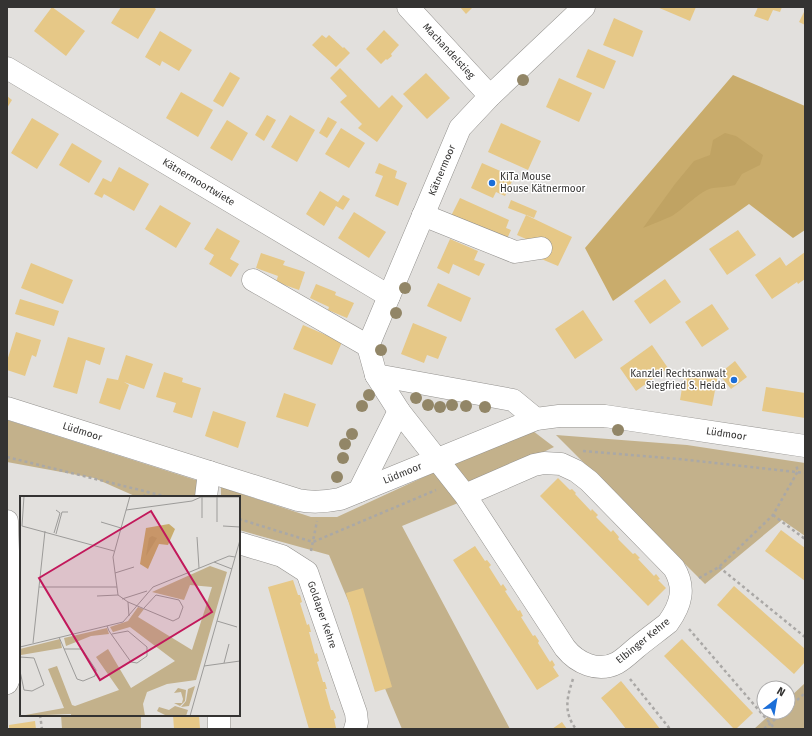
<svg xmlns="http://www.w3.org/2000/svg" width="812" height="736" viewBox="0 0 812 736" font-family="'Fira Sans',sans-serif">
  <rect width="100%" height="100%" fill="#e2e0dd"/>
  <g fill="#c3b18b">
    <path d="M7 420 202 482 199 497H137L94 478 7 462Z"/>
    <path d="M533 431 554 447 466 489 452 463Z"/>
    <path d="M556 435 687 445 805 463V536L782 520 705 584Z"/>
    <path d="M439 470 458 503 402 526 510 729H402L329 555 239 530V497H221V487L311 517H337Z"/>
    <path d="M805 683V729H754L773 712H788V699Z"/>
    <path d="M61 715H141V729H62Z"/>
  </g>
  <path fill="#c9ac6c" d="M733 75 805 106V230L793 238 749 204 613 301 585 248Z"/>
  <path fill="#c0a363" d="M725 133 736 136 763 155 760 165 742 174 735 185C727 187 720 187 713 188 700 190 684 209 672 216 663 220 653 224 643 228L675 184 694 161 710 155 713 140Z"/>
  <g fill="#e6c887">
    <path d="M52 7 85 31 66 56 34 31Z"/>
    <path d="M121 7H153L156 9 138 39 111 23Z"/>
    <path d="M460 7H473L466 14Z"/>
    <path d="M657 7H696L690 21Z"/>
    <path d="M758 7H782L780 12 773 10 768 21 754 16Z"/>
    <path d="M805 10V25L799 22Z"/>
    <path d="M614 18 643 31 633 57 603 45Z"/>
    <path d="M384 30 399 45 391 54 392 56 387 60 386 59 381 64 366 49Z"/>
    <path d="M160 31 192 50 179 71 162 61 160 66 145 57Z"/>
    <path d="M322 35 326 38 329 35 343 48 344 47 350 53 336 67 312 45Z"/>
    <path d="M588 49 616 61 604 89 576 77Z"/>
    <path d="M340 68 379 108 392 95 403 106 377 142 358 128 362 124 340 102 347 96 330 78Z"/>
    <path d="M230 72 240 78 223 107 213 101Z"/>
    <path d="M426 73 450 98 427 119 403 94Z"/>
    <path d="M559 78 592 93 579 122 546 107Z"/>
    <path d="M181 92 213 110 198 137 166 118Z"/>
    <path d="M7 96 12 100 7 108Z"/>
    <path d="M267 115 276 120 264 141 255 135Z"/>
    <path d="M290 115 315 130 297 162 271 147Z"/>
    <path d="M328 117 337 122 327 138 319 133Z"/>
    <path d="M32 118 59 134 37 169 11 153Z"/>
    <path d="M227 120 248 133 232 161 210 148Z"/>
    <path d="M501 123 541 141 528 170 488 152Z"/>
    <path d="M341 128 365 143 349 168 325 154Z"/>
    <path d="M72 143 102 161 89 183 59 165Z"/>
    <path d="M379 163 397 171 395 178 407 183 398 206 375 196 383 176 375 173Z"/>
    <path d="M482 163 514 177 505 196 496 192 493 198 471 188Z"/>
    <path d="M119 167 149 184 134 211 104 194 102 198 94 194 103 178 111 182Z"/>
    <path d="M320 191 338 202 343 195 350 199 343 210 336 206 324 226 306 214Z"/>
    <path d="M460 198 509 220 506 228 511 230 505 243 450 218Z"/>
    <path d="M511 200 537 211 534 218 508 208Z"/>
    <path d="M160 205 191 223 176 248 145 229Z"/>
    <path d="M354 212 386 232 369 258 338 238Z"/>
    <path d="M526 215 572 237 558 266 539 258 544 247 517 235Z"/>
    <path d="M217 228 240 241 230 259 239 264 231 277 209 264 214 255 204 249Z"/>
    <path d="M738 230 756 255 727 275 709 249Z"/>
    <path d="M450 239 478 251 474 260 485 264 479 276 453 264 449 274 437 268Z"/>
    <path d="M805 252V279L798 284 797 282 772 299 755 275 780 257 786 266Z"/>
    <path d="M261 253 285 261 283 265 305 272 299 290 276 282 278 276 256 268Z"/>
    <path d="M31 263 73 280 63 304 21 288Z"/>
    <path d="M665 279 681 302 650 324 634 301Z"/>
    <path d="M438 283 471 298 461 322 427 306Z"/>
    <path d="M316 284 336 292 335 295 354 303 347 318 328 310 329 307 310 298Z"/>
    <path d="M20 299 59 311 54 326 15 314Z"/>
    <path d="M712 304 729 329 702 347 685 322Z"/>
    <path d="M583 310 603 340 575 359 555 329Z"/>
    <path d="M413 323 447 337 438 359 427 355 424 363 401 354Z"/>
    <path d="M303 325 342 342 332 365 293 349Z"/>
    <path d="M16 332 41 340 36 357 32 355 25 376 7 370V361Z"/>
    <path d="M68 337 105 348 100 365 86 360 77 394 53 387Z"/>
    <path d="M652 345 668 368 636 391 620 368Z"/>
    <path d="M126 355 153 364 144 389 124 382 129 385 120 410 99 403 107 378 118 380Z"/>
    <path d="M735 361 747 377 731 389 719 374Z"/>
    <path d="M685 370 718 375 712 406 680 400Z"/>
    <path d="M164 372 183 378 182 382 201 388 192 418 173 412 176 403 156 397Z"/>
    <path d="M766 387 805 393V418L762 411Z"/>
    <path d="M284 393 316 404 308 427 276 417Z"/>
    <path d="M213 411 246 422 238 448 205 436Z"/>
    <path d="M558 478 570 490 572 489 576 493 575 494 591 511 592 509 598 515 596 517 611 532 613 530 619 537 618 539 633 554 635 553 640 558 638 559 654 576 656 574 660 579 658 580 666 588 648 606 540 496Z"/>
    <path d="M781 530 805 548V581L765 551Z"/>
    <path d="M475 546 485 561 487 560 491 565 489 567 501 586 503 584 507 590 505 591 518 611 520 610 523 616 521 617 533 636 535 635 539 641 538 643 550 662 552 660 555 665 553 667 559 676 537 690 453 560Z"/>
    <path d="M293 580 298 595H300L302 602 300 603 307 625 309 624 311 632H309L315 654 317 653 319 661 317 662 323 682H325L327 689H325L331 710H333L335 714 336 718 334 719 336 728 333 729H309L268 587Z"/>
    <path d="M734 586 805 649V662L794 674 717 605Z"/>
    <path d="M363 588 392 687 375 692 346 593Z"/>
    <path d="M682 639 753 713 736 729H734L664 656Z"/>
    <path d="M621 681 654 721 660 729H626L612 711 601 698Z"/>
    <path d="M173 715H199L200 729H174Z"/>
    <path d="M35 721 36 729H9V725Z"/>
    <path d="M562 722 567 729H552Z"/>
  </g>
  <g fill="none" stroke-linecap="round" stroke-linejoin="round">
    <g stroke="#93918e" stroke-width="23">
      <g id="minor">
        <path id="s1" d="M408 7 490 96"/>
        <path id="s2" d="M7 68 389 296"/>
        <path d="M423 215 515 252 541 248"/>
        <path d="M253 280 368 346"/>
        <path d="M376 375 513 400 536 419"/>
        <path id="s3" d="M7 408 298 500C313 503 325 502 340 499L536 419 559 416H605L805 446"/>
        <path d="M359 491 399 411"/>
        <path id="s4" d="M465 495 534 465 544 463 561 464 576 471 589 481 674 568C686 588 681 605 668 623 658 631 647 639 636 648 630 653 624 659 617 663 598 673 577 663 565 648L465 495 399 411 376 375 368 346 460 128 490 96 584 7"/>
        <path d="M206 497 209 472"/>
        <path d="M7 521 12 671 7 683"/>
        <path id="s5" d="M239 543 282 556 307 572 356 713 357 722 355 729"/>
        <path d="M219 715V729"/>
      </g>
    </g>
    <g stroke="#aaa8a6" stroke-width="2.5" stroke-dasharray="3 3" stroke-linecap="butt">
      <path d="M583 451 679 459 805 473"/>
      <path d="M7 457 168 497"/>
      <path d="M143 497 148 492"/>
      <path d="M773 515 805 539"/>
      <path d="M239 519 313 542 436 490"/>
      <path d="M311 551 317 521"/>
      <path d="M719 567 805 637"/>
      <path d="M699 578 719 567 773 515 798 471 796 465"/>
      <path d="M689 629 775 729"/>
      <path d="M573 679C567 697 563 712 576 729"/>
      <path d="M630 679 670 729"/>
      <path d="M788 708 805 693"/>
      <path d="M40 715 42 729"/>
      <path d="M764 729 783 712"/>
    </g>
    <use href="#minor" stroke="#fff" stroke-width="22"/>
  </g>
  <g fill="#928667">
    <circle cx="523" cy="80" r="6"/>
    <circle cx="405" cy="288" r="6"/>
    <circle cx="396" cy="313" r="6"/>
    <circle cx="381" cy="350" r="6"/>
    <circle cx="369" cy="395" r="6"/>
    <circle cx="416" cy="398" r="6"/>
    <circle cx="428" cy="405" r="6"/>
    <circle cx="452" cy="405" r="6"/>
    <circle cx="362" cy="406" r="6"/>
    <circle cx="466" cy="406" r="6"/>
    <circle cx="440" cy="407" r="6"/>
    <circle cx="485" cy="407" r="6"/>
    <circle cx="618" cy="430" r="6"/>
    <circle cx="352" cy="434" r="6"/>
    <circle cx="345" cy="444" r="6"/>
    <circle cx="343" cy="458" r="6"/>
    <circle cx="337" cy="477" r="6"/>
  </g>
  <g fill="#1b6ed8" stroke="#fff" stroke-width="1.5">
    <circle cx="492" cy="183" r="4"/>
    <circle cx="734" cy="380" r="4"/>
  </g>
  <g text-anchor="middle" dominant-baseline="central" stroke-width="3" stroke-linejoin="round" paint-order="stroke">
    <g font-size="10" fill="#343332" stroke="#fff">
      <text stroke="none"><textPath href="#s1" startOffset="60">Machandelstieg</textPath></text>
      <text stroke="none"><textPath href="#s4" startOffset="993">Kätnermoor</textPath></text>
      <text stroke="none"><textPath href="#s2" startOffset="223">Kätnermoortwiete</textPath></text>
      <text stroke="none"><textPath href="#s3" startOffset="79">Lüdmoor</textPath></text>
      <text stroke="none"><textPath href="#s3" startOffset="751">Lüdmoor</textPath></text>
      <text stroke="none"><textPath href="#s3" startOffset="415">Lüdmoor</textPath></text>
      <text stroke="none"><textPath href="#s5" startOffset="120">Goldaper Kehre</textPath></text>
      <text transform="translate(643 641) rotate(-39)">Elbinger Kehre</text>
    </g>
    <g font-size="10" fill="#343332" stroke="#fff" text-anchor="start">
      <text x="500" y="177">KiTa Mouse<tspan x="500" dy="12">House Kätnermoor</tspan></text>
      <text x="726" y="374" text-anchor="end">Kanzlei Rechtsanwalt<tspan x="726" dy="12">Siegfried S. Heida</tspan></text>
    </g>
  </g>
  <g transform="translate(20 496)">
    <rect width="220" height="220" fill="#e2e0dd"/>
    <path d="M190 70 207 76 176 184 147 188 127 196 123 208 125 220H51V218L0 220 44 212 28 173 37 170 52 209 55 210 99 194 76 161 88 153 111 192 155 165 110 131 93 136 90 131 108 125 118 111 124 113 118 121 172 154 192 91 170 89 164 104 132 96ZM87 132 89 138 71 140 46 150 44 142ZM40 143 42 152 1 159 0 156V153ZM175 190 169 210 161 211 166 205 168 193ZM158 192 166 194 165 205 160 210 154 207H162L163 203 161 196 154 197ZM155 210 168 214 166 220H147L137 215 139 211 149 214Z" fill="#c3b18b"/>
    <path d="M149 28 155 33 148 49 139 48 128 73 120 68 126 32Z" fill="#c9ac6c"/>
    <path d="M132 40 137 42 126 60 129 42Z" fill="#c0a363"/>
    <path fill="none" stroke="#9c9b99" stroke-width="1" d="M110 0 93 61 98 99 108 106 153 125 159 122 163 111 159 104 136 99 124 112M182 1V22M197 1V26M106 14 172 5 181 1H220M81 26 101 32M2 30 94 55M2 30 4 0M203 30 220 31M34 37 40 17 36 14M36 38 42 16H48M177 41 179 72M194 66 212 73M95 77 114 71M19 91H97M77 100 98 99M102 103 127 95M108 106 109 120M197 125 217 131M87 130 89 135 111 166 117 167 127 160V151L108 135 92 138M39 141 57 183 63 185 75 180 76 174 62 153H44M13 147 25 35M0 151 103 126 133 91 209 60 215 61M0 161 14 162 24 189 12 195 4 194 0 175M204 167 209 148M184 170 220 165M170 220 220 44"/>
    <path fill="#c2185b" fill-opacity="0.15" stroke="#c2185b" stroke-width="2" d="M131 15 192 116 80 184 19 82Z"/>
    <rect width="220" height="220" fill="none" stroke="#343332" stroke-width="2"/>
  </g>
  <rect width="812" height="736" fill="none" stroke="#343332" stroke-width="16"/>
  <g transform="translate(776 700) rotate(31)"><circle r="19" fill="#ffffff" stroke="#aeadad"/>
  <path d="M0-3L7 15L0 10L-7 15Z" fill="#1b6ed8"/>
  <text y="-6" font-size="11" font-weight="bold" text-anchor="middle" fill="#343332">N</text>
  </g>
</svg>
